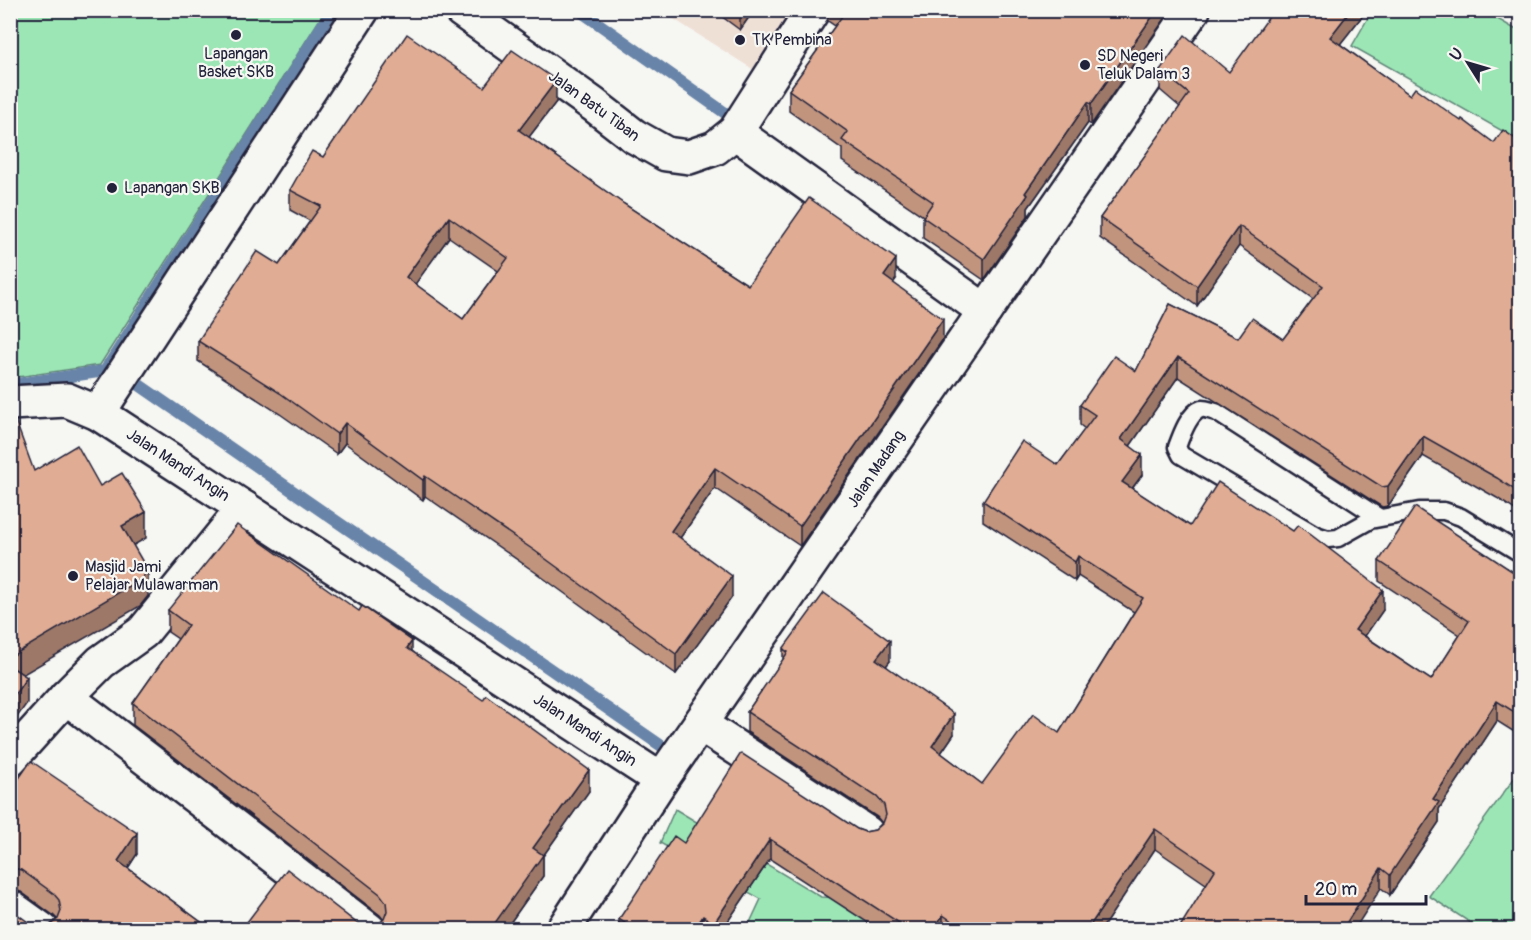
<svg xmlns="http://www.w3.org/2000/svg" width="1531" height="940" viewBox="0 0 1531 940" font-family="Pangolin,sans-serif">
  <rect width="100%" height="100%" fill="#f6f6f2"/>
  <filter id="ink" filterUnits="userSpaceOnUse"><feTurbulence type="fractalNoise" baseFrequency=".0167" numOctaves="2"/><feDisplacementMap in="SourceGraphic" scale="12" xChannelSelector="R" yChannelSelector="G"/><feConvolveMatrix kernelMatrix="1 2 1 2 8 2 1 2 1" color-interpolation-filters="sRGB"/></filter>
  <g filter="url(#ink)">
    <path fill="#efe0d6" d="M661 11H792L754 70Z"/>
    <g fill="#9ce6b5" stroke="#5f8478" stroke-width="1.5">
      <path d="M10 11H325L100 365 11 378Z"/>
      <path d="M1372 11H1484L1520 32V141L1352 46Z"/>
      <path d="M1520 770V929H1480L1429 896Z"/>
      <path d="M675 809 821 897 846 898 902 929H747L761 899 660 843Z"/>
    </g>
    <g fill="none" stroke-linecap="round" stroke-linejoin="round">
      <g stroke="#6884a8" stroke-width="12">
        <path d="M579 10 738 122"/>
        <path d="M109 364 663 747"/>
        <path d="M10 385 105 371 332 10"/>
      </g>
      <g stroke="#22223b" stroke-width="21">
        <path id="service" d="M1380 518 1216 412C1211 411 1205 408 1201 409 1189 413 1181 436 1177 447L1181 455 1316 535 1328 539 1338 538 1370 520 1419 511H1444L1461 517 1520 553"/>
      </g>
      <g stroke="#22223b" stroke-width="38">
        <g id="minor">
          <path d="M461 10 594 105 634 136 666 154 689 157 715 148 735 132 813 10"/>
          <path d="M735 132 985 311"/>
          <path d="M10 403 67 400 98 413 661 780"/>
          <path d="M98 413 362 10"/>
          <path d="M66 697 369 930"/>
          <path d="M700 724 867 833"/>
          <path d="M10 759 66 697 101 662 143 632 244 508"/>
          <path d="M10 907 42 930"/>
          <path d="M563 930 661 780 1193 10"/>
        </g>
      </g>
      <use href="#service" stroke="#f6f6f2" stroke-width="16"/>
      <use href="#minor" stroke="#f6f6f2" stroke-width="33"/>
    </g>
    <g fill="#c1947e" stroke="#22223b" stroke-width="1.5" fill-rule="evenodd">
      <path d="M713 10H754L740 30Z"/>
      <path d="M828 10H1171L1091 125 1088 123 1028 208V216L984 280 923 238V216L842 161V149L789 111V90L835 26 828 21Z"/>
      <path d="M1363 10V15L1340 44 1410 95 1461 121 1494 143H1521V514L1497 498 1423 456 1388 506 1382 507 1178 377 1130 446 1142 475 1132 489 1190 526 1383 610 1365 636 1431 680 1460 635 1379 581V561L1521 577V732L1519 735 1497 721 1439 809V822L1390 895 1381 888 1206 884 1155 849 1101 930H879L770 859 722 930H619V919L684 843 857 829 865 832 875 830 882 823 877 817 747 732V712L783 660V649L890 661 886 666 954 734 941 753 982 784 1059 733 1134 612 1078 576 1075 581 983 521V501L1058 465 1085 429 1080 425V405L1136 371 1170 304 1238 338 1283 339 1313 299 1239 246 1197 306 1100 238V218L1180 107 1160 90V70L1229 72Z"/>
      <path d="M484 87 556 102 529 137 624 204 748 285 896 279 893 283 943 339 800 546 715 488 680 538 732 597 676 674 535 572 425 496 423 500 345 443 337 454 280 414 198 361V341L279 265 310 221 290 210V190L323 157ZM449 237 498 271 463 319 415 284Z"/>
      <path d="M168 610 412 651 589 791 543 856V876L505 930H241L358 924 366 927 376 926 384 920 380 915 133 725V703L178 639 168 632Z"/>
      <path d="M10 791 137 854 128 868 212 930H10L31 924 41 927 50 925 57 919 53 915 21 892 10 889Z"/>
    </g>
    <g fill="#9d7867" stroke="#22223b" stroke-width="1.5">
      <path d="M740 10H754L740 30Z"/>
      <path d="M1157 10H1171L1091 125V104Z"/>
      <path d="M1351 10H1363V15L1330 57V37Z"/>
      <path d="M556 81V102L519 150V130Z"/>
      <path d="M1088 102V123L1028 208V216L984 280V259L1025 193Z"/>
      <path d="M449 217V237L406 297V277Z"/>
      <path d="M1239 226V246L1197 306V286Z"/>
      <path d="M896 259V279L884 296V276Z"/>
      <path d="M943 319V339L800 546V526Z"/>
      <path d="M1178 357V377L1121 459V439Z"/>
      <path d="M345 423V443L337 454V434Z"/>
      <path d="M1423 436V456L1388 506V486Z"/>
      <path d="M1142 455V475L1122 502V482Z"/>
      <path d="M715 468V488L671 551V531Z"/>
      <path d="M425 476V496L423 500V480Z"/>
      <path d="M146 512V538L122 552V526Z"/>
      <path d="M1078 556V576L1075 581V562Z"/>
      <path d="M148 571V596L140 606 10 682V657Z"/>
      <path d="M732 576V597L676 674V654Z"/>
      <path d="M1383 590V610L1355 650V630Z"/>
      <path d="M412 641V662L407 648Z"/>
      <path d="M890 641V661L876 679V659Z"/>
      <path d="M27 677V703L10 727V701Z"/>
      <path d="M1497 701V721L1439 809V822L1390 895V875L1433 799Z"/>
      <path d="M1521 712V732L1519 735V715Z"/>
      <path d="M954 714V734L932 766V746Z"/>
      <path d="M589 770V791L543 856V876L505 930H490L533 848Z"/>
      <path d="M1155 829V849L1101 930H1087Z"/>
      <path d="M137 833V854L118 883V861Z"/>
      <path d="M770 839V859L722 930H714V923Z"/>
      <path d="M1381 868V888L1354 930H1342Z"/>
      <path d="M943 915V930H933Z"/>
      <path d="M703 916V930H694Z"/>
    </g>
    <g fill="#e0ac93" stroke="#22223b" stroke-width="1.5" fill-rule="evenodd">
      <path d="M842 10H1157L1091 104 1088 102 1025 193 1028 195 984 259 923 217 933 202 842 140 848 132 789 90 845 12Z"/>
      <path d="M1274 10H1351L1330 37 1410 95 1415 88 1461 121 1462 119 1494 143 1503 130 1521 143V494L1497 478 1423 436 1388 486 1382 487 1178 357 1121 439 1142 455 1122 482 1190 526 1218 482 1293 531 1298 525 1383 590 1355 630 1431 680 1469 621 1379 561 1415 507 1521 577V712L1519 715 1497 701 1433 799 1439 802 1390 875 1381 868 1342 930H1178L1215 870 1155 829 1087 930H965L943 915 933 930H910L770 839 714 923 703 916 694 930H635L619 919 674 836 684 843 741 753 857 829 865 832 875 830 883 823 886 815 884 805 877 797 747 712 788 652 783 649 824 593 890 641 876 659 954 714 932 746 982 784 1033 714 1059 733 1143 598 1078 556 1075 562 983 501 1022 441 1058 465 1095 415 1080 405 1114 356 1136 371 1170 304 1238 338 1252 318 1283 339 1323 286 1239 226 1197 286 1100 218 1189 94 1160 70 1185 35 1229 72Z"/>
      <path d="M407 34 484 87 512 50 553 78 556 81 519 130 624 204 748 285 809 198 896 259 884 276 943 319 800 526 715 468 671 531 732 576 676 654 535 551 425 476 423 480 345 423 337 434 280 393 198 341 257 251 279 265 321 206 290 190 312 151 323 157ZM449 217 508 258 463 319 406 277Z"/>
      <path d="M10 406 34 471 77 445 100 486 122 473 146 512 122 526 148 571 140 580 10 657Z"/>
      <path d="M237 525 359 611 362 606 412 641 407 648 483 700 486 695 589 770 533 848 543 855 490 930H241L287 869 358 924 366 927 376 926 384 919 387 911 386 902 380 894 133 703 188 625 168 610Z"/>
      <path d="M10 666 27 677 10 701Z"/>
      <path d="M31 761 137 833 118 861 212 930H10V909L31 924 41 927 50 925 58 919 61 911 59 900 53 893 21 870 10 867V791Z"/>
    </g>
  </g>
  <g fill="#22223b" stroke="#f6f6f2" stroke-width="2">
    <circle cx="236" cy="35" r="6"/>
    <circle cx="740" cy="40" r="6"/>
    <circle cx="1085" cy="65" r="6"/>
    <circle cx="112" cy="188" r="6"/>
    <circle cx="73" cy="576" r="6"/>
  </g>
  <g text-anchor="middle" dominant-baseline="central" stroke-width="4.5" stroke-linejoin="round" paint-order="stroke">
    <g font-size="16" fill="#22223b" stroke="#f6f6f2" text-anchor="start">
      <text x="752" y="40">TK Pembina</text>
      <text x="236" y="54" text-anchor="middle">Lapangan<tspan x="236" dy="18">Basket SKB</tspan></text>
      <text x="1097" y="56">SD Negeri<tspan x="1097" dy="18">Teluk Dalam 3</tspan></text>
      <text x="124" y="188">Lapangan SKB</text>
      <text x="85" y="567">Masjid Jami<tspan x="85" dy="18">Pelajar Mulawarman</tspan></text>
    </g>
    <g font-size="16" fill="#22223b" stroke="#f6f6f2">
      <text transform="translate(594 106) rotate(36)">Jalan Batu Tiban</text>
      <text transform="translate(178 465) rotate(33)">Jalan Mandi Angin</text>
      <text transform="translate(876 469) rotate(-56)">Jalan Madang</text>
      <text transform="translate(585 730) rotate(33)">Jalan Mandi Angin</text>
    </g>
  </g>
  <rect width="1531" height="940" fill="none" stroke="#f6f6f2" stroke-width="36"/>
  <rect x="18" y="18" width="1495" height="904" fill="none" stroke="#22223b" stroke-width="2" filter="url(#ink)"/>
  <g transform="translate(1468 63) rotate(307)" stroke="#f6f6f2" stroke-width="4.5" paint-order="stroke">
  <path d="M0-4.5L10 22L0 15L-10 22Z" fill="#22223b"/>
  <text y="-9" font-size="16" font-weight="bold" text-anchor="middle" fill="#22223b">U</text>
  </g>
  <path d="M1306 895v9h120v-9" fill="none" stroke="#22223b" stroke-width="3"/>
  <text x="1315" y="895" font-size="18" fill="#22223b" stroke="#f6f6f2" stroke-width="4.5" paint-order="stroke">20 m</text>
</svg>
